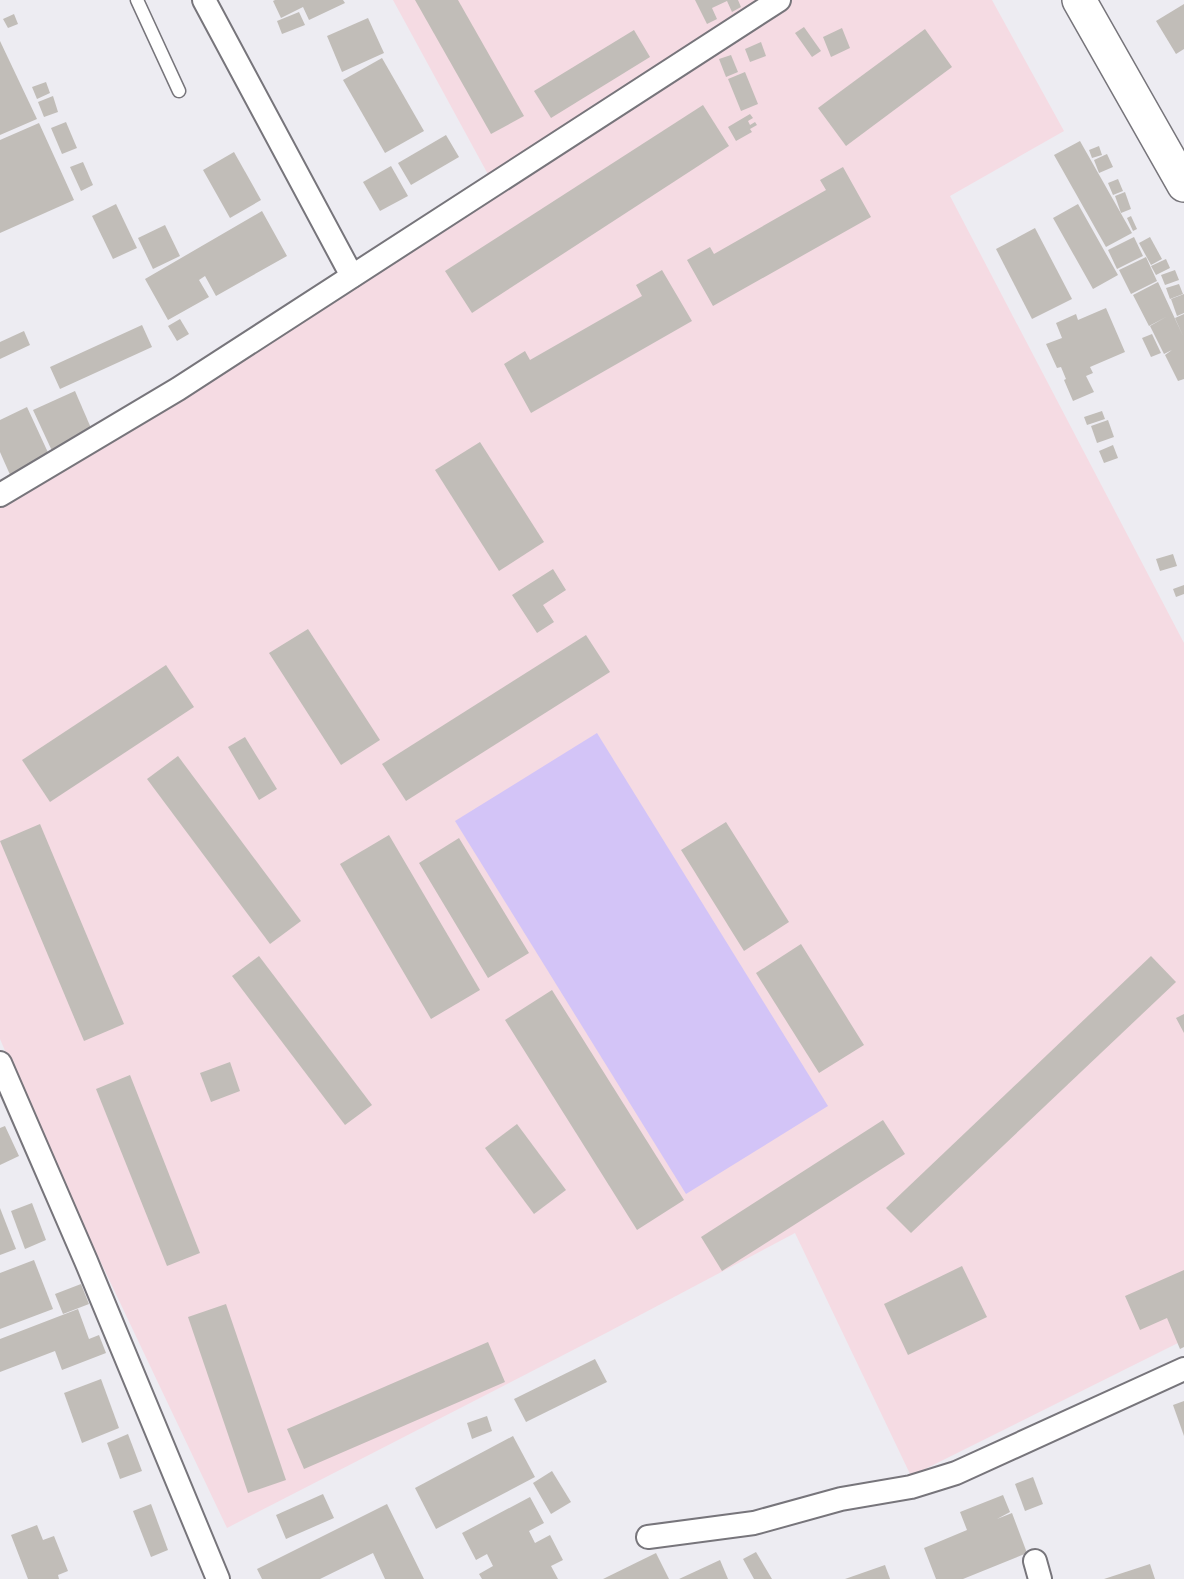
<svg xmlns="http://www.w3.org/2000/svg" width="1184" height="1579" viewBox="0 0 1184 1579" font-family="Ubuntu,sans-serif">
  <rect width="100%" height="100%" fill="#edecf2"/>
  <path fill="#f5dbe3" d="M393 0H992L1064 131 950 196 1184 643V1340L911 1476 795 1233 608 1332 227 1528 49 1153 0 1039V489L490 178Z"/>
  <path fill="#d3c4f7" d="M597 733 828 1106 686 1194 455 821Z"/>
  <g fill="#c1bdb8">
    <path d="M275 0H343L345 3 309 20 303 7 281 18 273 1Z"/>
    <path d="M415 0H458L524 116 491 134Z"/>
    <path d="M695 0H738L741 7 732 12 727 1 712 8 717 19 707 24Z"/>
    <path d="M1184 4V49L1176 54 1156 21Z"/>
    <path d="M299 12 305 25 282 34 277 21Z"/>
    <path d="M14 14 18 24 8 28 3 19Z"/>
    <path d="M368 18 384 53 342 72 327 36Z"/>
    <path d="M804 27 821 51 812 57 795 33Z"/>
    <path d="M842 28 850 48 831 57 823 37Z"/>
    <path d="M925 29 952 67 846 146 818 108Z"/>
    <path d="M634 30 650 57 551 118 534 91Z"/>
    <path d="M0 41 37 119 0 135Z"/>
    <path d="M761 42 766 56 750 62 745 49Z"/>
    <path d="M731 55 738 72 726 77 719 59Z"/>
    <path d="M382 58 424 131 385 153 343 80Z"/>
    <path d="M745 72 758 104 741 111 728 79Z"/>
    <path d="M46 82 50 93 37 99 32 87Z"/>
    <path d="M53 96 58 112 44 117 38 102Z"/>
    <path d="M703 105 729 146 472 313 445 271Z"/>
    <path d="M750 114 753 118 748 121 750 125 755 122 757 125 750 129 752 132 736 141 728 127Z"/>
    <path d="M66 122 77 148 62 154 51 128Z"/>
    <path d="M39 123 74 200 0 233V140Z"/>
    <path d="M446 135 459 157 411 185 398 163Z"/>
    <path d="M1080 141 1132 233 1106 247 1054 155Z"/>
    <path d="M1099 146 1102 155 1092 158 1089 150Z"/>
    <path d="M234 152 261 200 230 218 203 170Z"/>
    <path d="M1107 154 1113 167 1099 173 1094 160Z"/>
    <path d="M83 162 93 185 81 191 70 167Z"/>
    <path d="M391 166 408 196 380 211 363 182Z"/>
    <path d="M843 167 871 217 713 306 687 260 710 247 714 254 826 190 820 180Z"/>
    <path d="M1118 179 1123 191 1113 195 1108 183Z"/>
    <path d="M1125 192 1131 209 1121 213 1115 196Z"/>
    <path d="M116 204 137 248 113 259 92 216Z"/>
    <path d="M1078 204 1118 275 1093 289 1053 218Z"/>
    <path d="M262 211 287 256 216 296 205 276 199 280 209 297 168 320 145 279Z"/>
    <path d="M1131 216 1137 229 1133 231 1127 218Z"/>
    <path d="M165 225 180 256 153 269 138 238Z"/>
    <path d="M1035 228 1072 299 1032 319 996 249Z"/>
    <path d="M1134 237 1143 256 1117 269 1108 250Z"/>
    <path d="M1150 237 1162 259 1151 265 1139 243Z"/>
    <path d="M1146 257 1157 281 1131 294 1119 270Z"/>
    <path d="M1166 259 1170 268 1156 275 1151 266Z"/>
    <path d="M662 270 692 321 531 413 504 364 525 351 530 360 642 296 636 285Z"/>
    <path d="M1175 270 1179 280 1165 285 1161 275Z"/>
    <path d="M1158 282 1183 336 1175 318 1184 314V379L1178 381 1165 355 1172 350 1164 354 1150 326 1166 317 1149 326 1133 295Z"/>
    <path d="M1179 284 1183 294 1170 299 1166 288Z"/>
    <path d="M1184 294V313L1177 316 1171 299Z"/>
    <path d="M1106 308 1125 352 1090 367 1093 373 1086 376 1094 392 1073 401 1064 380 1066 379 1061 367 1057 368 1046 344 1062 338 1056 323 1076 314 1078 320Z"/>
    <path d="M180 319 189 334 177 341 168 326Z"/>
    <path d="M142 325 152 347 60 389 50 367Z"/>
    <path d="M24 331 30 345 0 359V342Z"/>
    <path d="M1152 334 1161 353 1151 357 1142 338Z"/>
    <path d="M75 391 94 435 53 453 33 410Z"/>
    <path d="M27 407 51 459 11 477 0 452V420Z"/>
    <path d="M1102 411 1105 419 1087 425 1084 417Z"/>
    <path d="M1108 420 1114 437 1097 443 1091 426Z"/>
    <path d="M480 442 544 542 499 571 435 470Z"/>
    <path d="M1113 445 1118 458 1104 463 1099 451Z"/>
    <path d="M1173 554 1177 566 1160 571 1156 559Z"/>
    <path d="M553 569 566 590 543 605 554 622 537 633 512 595Z"/>
    <path d="M1184 585V594L1176 597 1173 589Z"/>
    <path d="M308 629 380 740 341 765 269 653Z"/>
    <path d="M586 635 610 672 406 801 382 764Z"/>
    <path d="M166 665 194 707 50 802 22 760Z"/>
    <path d="M245 737 277 789 259 800 228 747Z"/>
    <path d="M178 756 301 921 270 944 147 779Z"/>
    <path d="M726 822 789 922 744 951 681 850Z"/>
    <path d="M40 824 124 1024 84 1041 0 841Z"/>
    <path d="M389 835 480 990 431 1019 340 864Z"/>
    <path d="M459 838 529 953 488 978 419 863Z"/>
    <path d="M801 944 864 1045 819 1073 756 973Z"/>
    <path d="M259 956 372 1105 345 1125 232 976Z"/>
    <path d="M1151 956 1176 982 911 1233 886 1208Z"/>
    <path d="M552 990 684 1200 637 1230 505 1020Z"/>
    <path d="M1184 1014V1033L1176 1018Z"/>
    <path d="M230 1062 240 1091 211 1102 200 1073Z"/>
    <path d="M130 1075 200 1253 167 1266 96 1089Z"/>
    <path d="M883 1120 905 1154 722 1271 701 1237Z"/>
    <path d="M517 1124 566 1190 534 1214 485 1148Z"/>
    <path d="M5 1126 19 1156 0 1165V1128Z"/>
    <path d="M32 1203 46 1240 25 1249 11 1211Z"/>
    <path d="M0 1208 16 1249 0 1255Z"/>
    <path d="M34 1260 53 1309 0 1329V1273Z"/>
    <path d="M962 1266 987 1317 908 1355 884 1304Z"/>
    <path d="M1184 1270V1347L1180 1349 1167 1318 1140 1330 1125 1296Z"/>
    <path d="M81 1284 89 1304 63 1314 55 1294Z"/>
    <path d="M226 1304 286 1480 248 1493 188 1317Z"/>
    <path d="M78 1309 89 1339 99 1335 106 1353 62 1370 55 1351 0 1372V1339Z"/>
    <path d="M488 1342 505 1382 304 1469 287 1429Z"/>
    <path d="M595 1359 607 1382 526 1422 514 1399Z"/>
    <path d="M101 1379 119 1428 82 1443 64 1393Z"/>
    <path d="M1184 1401V1436L1173 1405Z"/>
    <path d="M487 1416 492 1431 472 1439 467 1423Z"/>
    <path d="M128 1434 142 1471 120 1479 107 1443Z"/>
    <path d="M513 1436 535 1477 436 1529 415 1488Z"/>
    <path d="M552 1471 571 1502 551 1514 533 1483Z"/>
    <path d="M1033 1477 1043 1504 1025 1511 1015 1484Z"/>
    <path d="M323 1494 334 1518 286 1539 276 1515Z"/>
    <path d="M1003 1495 1010 1512 997 1519 1012 1513 1027 1553 963 1579H936L924 1548 967 1530 960 1512Z"/>
    <path d="M530 1497 544 1523 529 1531 535 1543 550 1535 563 1560 551 1566 558 1579H482L479 1574 493 1566 487 1554 476 1560 462 1533Z"/>
    <path d="M151 1504 168 1550 151 1557 133 1511Z"/>
    <path d="M387 1504 424 1579H385L373 1553 320 1579H262L257 1569Z"/>
    <path d="M37 1525 43 1540 54 1536 68 1571 58 1575 59 1579H28L11 1535Z"/>
    <path d="M756 1552 772 1579H754L743 1559Z"/>
    <path d="M656 1553 669 1579H603Z"/>
    <path d="M720 1560 728 1579H679Z"/>
    <path d="M1150 1564 1155 1579H1104Z"/>
    <path d="M885 1565 890 1579H845Z"/>
  </g>
  <g fill="none" stroke-linecap="round" stroke-linejoin="round">
    <g stroke="#77757b" stroke-width="15">
      <path id="service" d="M137 0 179 91"/>
    </g>
    <g stroke="#77757b" stroke-width="26">
      <g id="minor">
        <path d="M204 0 352 276"/>
        <path d="M0 495 178 389 779 0"/>
        <path d="M0 1063 86 1261 218 1579"/>
        <path d="M648 1537 754 1523 841 1499 911 1487 956 1473 1184 1369"/>
        <path d="M1035 1561 1040 1579"/>
      </g>
    </g>
    <g stroke="#77757b" stroke-width="36">
      <path id="secondary" d="M1079 0 1184 185"/>
    </g>
    <use href="#service" stroke="#fff" stroke-width="12"/>
    <use href="#minor" stroke="#fff" stroke-width="22"/>
    <use href="#secondary" stroke="#fff" stroke-width="33"/>
  </g>
</svg>
